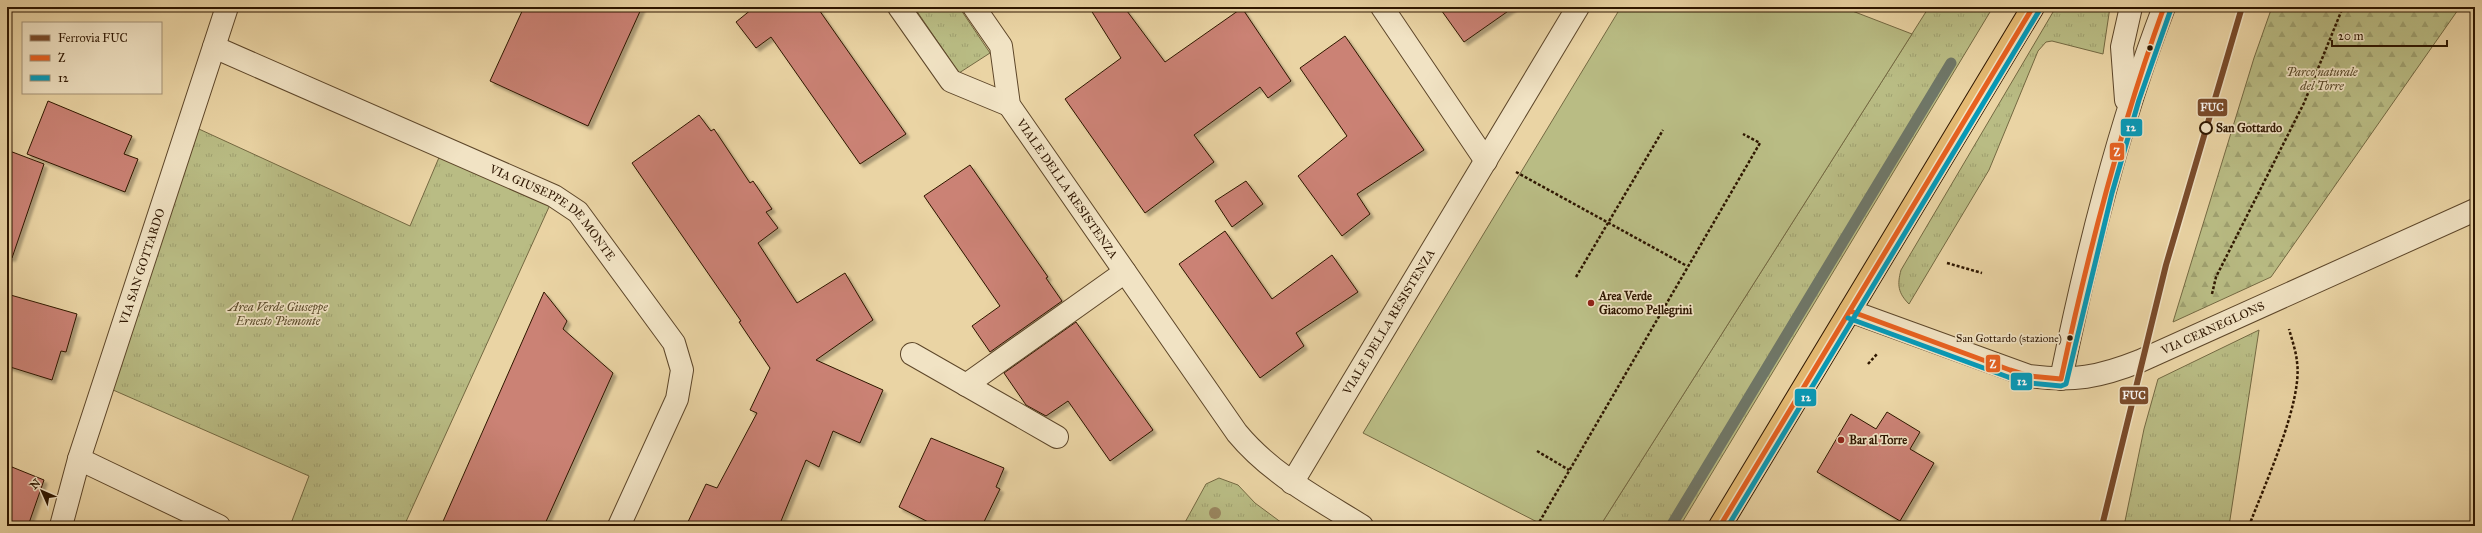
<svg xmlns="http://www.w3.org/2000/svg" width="2482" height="533" viewBox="0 0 2482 533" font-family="'IM FELL Great Primer',serif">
  <defs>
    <pattern id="grass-tufts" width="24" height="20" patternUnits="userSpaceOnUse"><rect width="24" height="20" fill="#b9bc84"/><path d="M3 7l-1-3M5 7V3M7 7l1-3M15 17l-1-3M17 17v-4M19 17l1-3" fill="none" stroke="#9fa170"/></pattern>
    <pattern id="forest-firs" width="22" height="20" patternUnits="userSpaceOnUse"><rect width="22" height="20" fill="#b9bc84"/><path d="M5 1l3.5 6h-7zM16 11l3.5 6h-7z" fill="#9fa170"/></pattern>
    <filter id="shadow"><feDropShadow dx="3.5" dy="3.5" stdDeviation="1" flood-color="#0004"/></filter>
  </defs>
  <rect width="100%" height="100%" fill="#ead4a4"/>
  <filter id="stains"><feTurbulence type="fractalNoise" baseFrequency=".005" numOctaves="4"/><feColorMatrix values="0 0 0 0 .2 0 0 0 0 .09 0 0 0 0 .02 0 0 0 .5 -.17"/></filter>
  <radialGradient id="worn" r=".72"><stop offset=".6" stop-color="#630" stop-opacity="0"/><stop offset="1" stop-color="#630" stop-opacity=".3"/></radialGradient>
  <g fill="url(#grass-tufts)" stroke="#746942">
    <path d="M914 7H959L990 53 959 73Z"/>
    <path d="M1929 7H1993L1680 526H1600Z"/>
    <path d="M2056 7H2110L2103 54 2052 41 2046 42 2038 51 1989 170 1909 304C1898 293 1897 285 1901 270Z"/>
    <path d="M188 124 410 226 443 148 554 196 404 526H290L309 476 104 386Z"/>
    <path d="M2259 330 2229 526H2124L2144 429 2158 379Z"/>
    <path d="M1219 478 1238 485 1255 503 1282 523 1294 526H1183L1206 484Z"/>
  </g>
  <path fill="url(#forest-firs)" stroke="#746942" d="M2272 7H2460L2271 277 2173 322 2254 58Z"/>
  <path fill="#b9bc84" stroke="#746942" d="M1621 7H1842L1912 34 1600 526H1545L1363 433Z"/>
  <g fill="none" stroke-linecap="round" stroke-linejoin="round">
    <path stroke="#6f7768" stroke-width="11" d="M1671 526 1951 63"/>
  </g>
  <g fill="#cb8274" stroke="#2e1600" filter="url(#shadow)">
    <path d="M524 7H642L588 126 490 81Z"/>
    <path d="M750 7H817L906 134 860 164 771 37 756 48 736 22 752 9Z"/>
    <path d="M1089 7H1124L1165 62 1242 8 1291 81 1268 98 1260 87 1194 135 1214 162 1145 213 1065 99 1121 58Z"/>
    <path d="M1439 7H1514L1464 42Z"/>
    <path d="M1345 36 1424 150 1357 194 1370 214 1342 236 1298 176 1347 136 1300 68Z"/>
    <path d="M48 101 132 136 124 154 138 159 125 192 27 154Z"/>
    <path d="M699 115 711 131 714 129 750 183 753 181 772 209 766 212 778 228 758 243 797 303 845 273 873 320 816 360 883 390 860 443 833 431 819 467 806 460 779 526H686L706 484 717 488 757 413 750 410 770 368 739 322 741 321 632 163Z"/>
    <path d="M7 150 44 164 12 258 7 257Z"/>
    <path d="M970 165 1048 277 1046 278 1062 301 990 352 972 326 1000 306 924 196Z"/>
    <path d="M1246 181 1263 204 1232 227 1215 201Z"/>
    <path d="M1225 231 1272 299 1332 255 1358 292 1296 333 1304 346 1260 378 1179 264Z"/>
    <path d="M544 292 567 321 563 329 613 373 595 413 544 526H441Z"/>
    <path d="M7 294 77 314 66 352 61 351 52 380 7 366Z"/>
    <path d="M1076 322 1153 430 1110 461 1068 401 1046 416 1026 405 1004 373Z"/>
    <path d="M1887 412 1920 432 1910 449 1934 463 1900 521 1817 472 1851 414 1876 429Z"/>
    <path d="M931 438 1004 468 996 487 1000 489 982 526H936L899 507Z"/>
    <path d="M7 465 44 480 28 526H7Z"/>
  </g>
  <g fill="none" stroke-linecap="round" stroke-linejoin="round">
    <g stroke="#5d4629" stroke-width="24">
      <g id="minor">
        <path d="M899 7 951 81 1009 105"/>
        <path id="s1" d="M974 7 1001 46 1009 105 1237 433C1271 474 1317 498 1362 526"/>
        <path d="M1382 7 1486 161"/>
        <path id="s2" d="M214 47 554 196 578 212 674 343 682 370 677 399 619 526"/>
        <path d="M2126 100 2122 47 2131 7"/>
        <path id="s3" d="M1850 311 2029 376C2073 382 2100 377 2140 361L2475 210"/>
        <path d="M912 354 1057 437"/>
        <path d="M2061 379C2087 253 2118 127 2164 7"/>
        <path d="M966 385 1125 272"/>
        <path d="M79 459 219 526"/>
        <path id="s4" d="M1292 483 1578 7"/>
        <path id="s5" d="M61 526 79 459 227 7"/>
      </g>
    </g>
    <g stroke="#2e1600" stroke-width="24">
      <path id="major" d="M1720 526 2033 7"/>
    </g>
    <g stroke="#2e1600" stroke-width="2.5" stroke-dasharray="3 2" stroke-linecap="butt">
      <path d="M1516 172 1687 266"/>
      <path d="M1947 263 1982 273"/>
      <path d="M1576 277 1663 130"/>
      <path d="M2212 294 2216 277 2304 103 2343 7"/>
      <path d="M1868 364 1877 354"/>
      <path d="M1537 451 1569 470"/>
      <path d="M1537 526 1760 143 1743 134"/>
      <path d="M2249 526C2264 486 2303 402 2297 362 2296 351 2292 340 2289 329"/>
    </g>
    <use href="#minor" stroke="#f1e3c4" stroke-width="22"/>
    <use href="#major" stroke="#e5ba72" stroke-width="22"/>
    <g stroke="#f1e3c4" stroke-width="8">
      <g id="bus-1">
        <path d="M1850 311 2010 370 2029 376 2061 379C2088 253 2120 128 2164 7"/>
        <path d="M1720 526 2033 7"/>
      </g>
    </g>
    <g stroke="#f1e3c4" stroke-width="8">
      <g id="bus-2">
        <path d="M1848 318 2008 377 2028 383 2061 386 2066 384 2112 193 2139 100 2171 9"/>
        <path d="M1728 526 2039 11"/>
      </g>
    </g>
    <use href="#bus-1" stroke="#e86120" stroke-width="5"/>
    <use href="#bus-2" stroke="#059ab9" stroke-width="5"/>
    <g stroke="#f1e3c4" stroke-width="9">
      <path id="rail-1" d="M2102 526 2166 265 2242 7"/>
    </g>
    <use href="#rail-1" stroke="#7a4b2a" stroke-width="6"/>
  </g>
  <circle fill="#9a8760" cx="1215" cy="513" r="6"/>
  <g fill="#2e1600" stroke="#f1e3c4" stroke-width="1.5">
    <circle cx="2150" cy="48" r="3.5"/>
    <circle cx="2070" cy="338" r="3.5"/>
  </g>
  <circle fill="#f1e3c4" stroke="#2e1600" stroke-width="2" cx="2206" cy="128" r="6"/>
  <g fill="#8f2418" stroke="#f1e3c4" stroke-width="1.5">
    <circle cx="1591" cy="303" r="4"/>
    <circle cx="1841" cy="440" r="4"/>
  </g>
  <g text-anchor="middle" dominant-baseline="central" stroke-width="3.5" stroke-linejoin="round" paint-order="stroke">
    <g font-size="11" fill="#2e1600" stroke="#f1e3c4" text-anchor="end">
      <text x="2062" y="338">San Gottardo (stazione)</text>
    </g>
    <g font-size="12" font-style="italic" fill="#584828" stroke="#f1e3c4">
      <text x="2322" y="72">Parco naturale<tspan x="2322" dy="14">del Torre</tspan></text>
      <text x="278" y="307">Area Verde Giuseppe<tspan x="278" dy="14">Ernesto Piemonte</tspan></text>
    </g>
    <g font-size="12" font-weight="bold" fill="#2e1600" stroke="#f1e3c4" text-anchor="start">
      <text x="2216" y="128">San Gottardo</text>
    </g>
    <g font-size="12" fill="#2e1600" stroke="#f1e3c4">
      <text stroke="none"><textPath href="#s1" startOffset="209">VIALE DELLA RESISTENZA</textPath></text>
      <text stroke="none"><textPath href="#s2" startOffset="380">VIA GIUSEPPE DE MONTE</textPath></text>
      <text stroke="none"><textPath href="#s5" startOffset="272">VIA SAN GOTTARDO</textPath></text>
      <text stroke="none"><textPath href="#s4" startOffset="188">VIALE DELLA RESISTENZA</textPath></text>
      <text stroke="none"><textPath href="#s3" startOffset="384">VIA CERNEGLONS</textPath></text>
    </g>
    <g font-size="12" font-weight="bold" fill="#2e1600" stroke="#f1e3c4" text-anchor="start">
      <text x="1599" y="296">Area Verde<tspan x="1599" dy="14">Giacomo Pellegrini</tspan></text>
      <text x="1849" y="440">Bar al Torre</text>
    </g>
  </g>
  <g stroke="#f1e3c4" stroke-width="1.5">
    <rect x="2197" y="98" width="31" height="19" rx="4" fill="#7a4b2a"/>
    <rect x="2120" y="118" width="23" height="19" rx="4" fill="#059ab9"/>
    <rect x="2109" y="142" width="16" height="19" rx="4" fill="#e86120"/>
    <rect x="1985" y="354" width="16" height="19" rx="4" fill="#e86120"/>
    <rect x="2010" y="372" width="23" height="19" rx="4" fill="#059ab9"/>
    <rect x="2119" y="386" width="30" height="19" rx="4" fill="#7a4b2a"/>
    <rect x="1794" y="388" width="23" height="19" rx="4" fill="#059ab9"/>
  </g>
  <g font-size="11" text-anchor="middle" font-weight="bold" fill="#fff">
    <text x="2212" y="111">FUC</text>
    <text x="2131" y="131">12</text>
    <text x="2117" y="156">Z</text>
    <text x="1993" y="368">Z</text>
    <text x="2022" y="385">12</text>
    <text x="2134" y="399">FUC</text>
    <text x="1806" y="401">12</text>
  </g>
  <rect width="2482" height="533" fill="none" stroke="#ead4a4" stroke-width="24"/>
  <rect x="8" y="8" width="2466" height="517" fill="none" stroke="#2e1600" stroke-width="2"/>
  <rect x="12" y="12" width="2458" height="509" fill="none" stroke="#2e1600"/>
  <rect x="22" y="22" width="140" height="72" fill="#f1e3c4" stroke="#a39176"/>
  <rect x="30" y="35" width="20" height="6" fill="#7a4b2a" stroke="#a39176"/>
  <text x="58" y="42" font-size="12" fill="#2e1600">Ferrovia FUC</text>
  <rect x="30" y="55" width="20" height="6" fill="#e86120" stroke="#a39176"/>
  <text x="58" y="62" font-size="12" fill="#2e1600">Z</text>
  <rect x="30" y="75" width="20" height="6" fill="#059ab9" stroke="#a39176"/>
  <text x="58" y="82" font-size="12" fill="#2e1600">12</text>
  <g transform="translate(42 491) rotate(315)" stroke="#f1e3c4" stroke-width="3" paint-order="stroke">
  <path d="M0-3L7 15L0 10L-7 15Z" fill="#2e1600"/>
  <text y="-6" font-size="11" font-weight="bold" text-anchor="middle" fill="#2e1600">N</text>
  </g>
  <path d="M2332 40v6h115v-6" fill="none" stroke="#2e1600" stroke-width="2"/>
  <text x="2338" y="40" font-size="12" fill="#2e1600" stroke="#f1e3c4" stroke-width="3" paint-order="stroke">20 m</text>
  <rect width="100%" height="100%" filter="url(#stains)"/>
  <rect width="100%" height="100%" fill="url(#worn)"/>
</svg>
